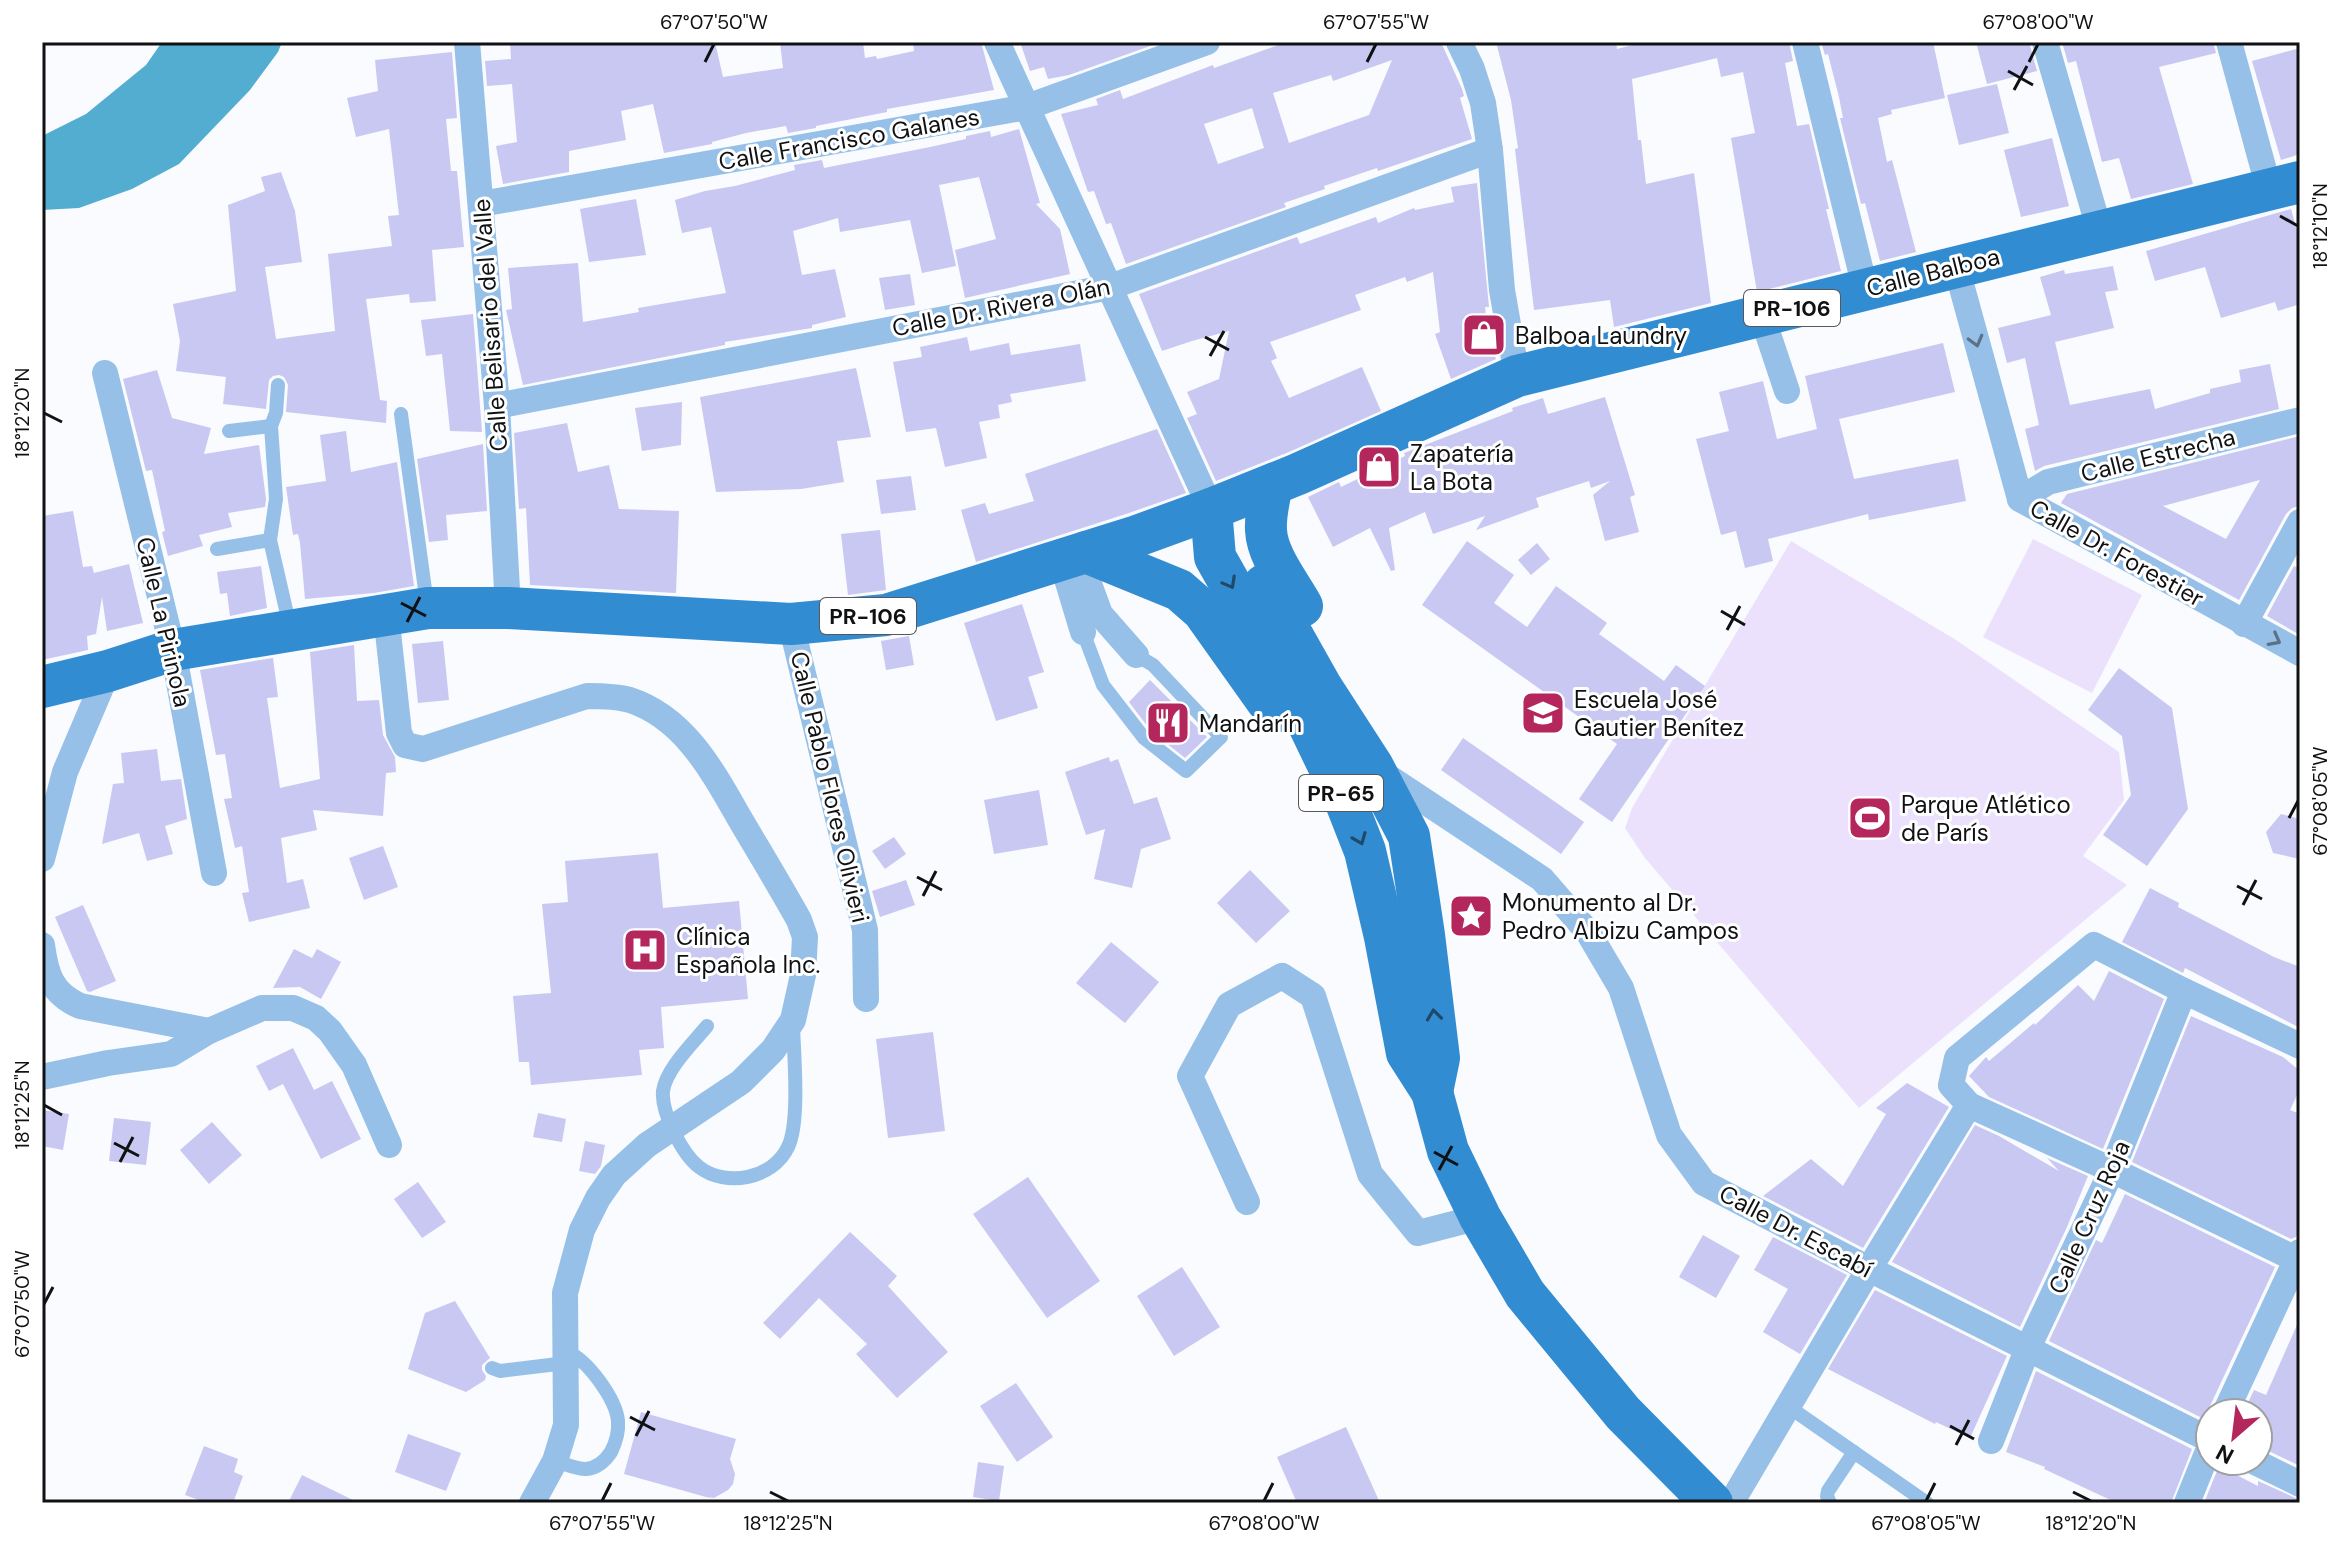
<svg xmlns="http://www.w3.org/2000/svg" width="2342" height="1545" viewBox="0 0 2342 1545" font-family="'DM Sans',sans-serif">
  <rect width="100%" height="100%" fill="#f9fbfe"/>
  <g fill="#ece1fc">
    <path d="M2033 539 2142 595 2092 693 1983 637Z"/>
    <path d="M1791 541 1956 640 2119 752 2124 800 2083 856 2127 885 1859 1108 1645 858 1625 828 1632 808Z"/>
  </g>
  <path fill="#53add0" d="M162 42H282L278 52 250 90 179 164 132 189 79 208 42 210V136L86 114 146 65Z"/>
  <g fill="#c8c8f3" fill-rule="evenodd">
    <path d="M510 42H715L723 77 783 68 780 42H863L865 58 876 56 877 59 914 51 913 42H981L994 90 887 109V112L816 126V128L788 133 786 126 746 133 712 142V144L664 153 653 104 621 111 626 140 569 151V172L503 184 496 146 517 142 512 84 487 86 485 61 511 59Z"/>
    <path d="M1020 42H1152L1153 45 1069 75 1048 79 1044 67 1030 71Z"/>
    <path d="M1287 42H1441L1462 89 1464 96 1460 98 1472 139 1378 171 1377 168 1324 186 1325 189 1284 203 1286 207 1126 264 1111 223 1106 224 1094 191 1088 192 1061 114 1098 105 1096 99 1120 90 1123 99 1213 65 1214 68ZM1392 60 1369 115 1289 143 1273 93 1331 75 1333 81ZM1252 108 1264 148 1218 164 1204 124Z"/>
    <path d="M1496 42H1616L1617 49 1644 42H1789L1793 61 1785 63 1797 126 1809 124 1829 209H1826L1841 271 1757 292 1731 138 1755 133 1743 72 1721 77 1717 58 1632 79 1638 140H1641L1646 184 1694 173 1711 303 1614 327 1610 300 1534 310 1515 149 1518 148 1511 100Z"/>
    <path d="M1821 42H1933L1945 98 1891 110 1892 114 1878 118 1887 162 1892 160 1916 252 1880 261 1865 203 1861 204 1840 118H1843L1839 97 1828 54 1825 55Z"/>
    <path d="M1976 42H2029L2037 71 1987 84Z"/>
    <path d="M2062 42H2213L2216 53 2159 67 2193 184 2131 199 2119 158 2102 162 2076 61 2068 63Z"/>
    <path d="M2300 48V154L2281 160 2252 61Z"/>
    <path d="M452 52 457 118 446 119 451 171H457L464 247 432 250 436 301 410 303 409 294 366 299 380 400 387 401 386 423 286 412 288 385 284 377 279 375 273 376 269 380 266 409 223 404 226 377 176 371 180 341 173 304 236 291 228 205 265 191 261 177 281 172 295 211 302 262 265 267 276 339 335 331 328 254 392 246 388 216 399 215 389 129 356 137 347 98 378 91 375 60Z"/>
    <path d="M1997 84 2009 133 1959 145 1947 95Z"/>
    <path d="M1019 129 1040 203 1036 204 1060 229 1070 274 965 298 955 250 996 239 979 177 939 185 956 266 922 273 910 220 840 232 838 218 793 231 802 275 835 269 846 317 812 325V328L725 342V345L523 385 506 310 512 309 508 268 578 263 583 322 639 312 638 308 726 293 711 227 682 233 675 200 705 191 735 186 795 170 794 165 822 160 824 168 930 147 966 139V136L990 131 991 137Z"/>
    <path d="M2052 138 2069 206 2021 217 2004 150Z"/>
    <path d="M1477 183 1489 307H1485L1486 316 1481 317 1496 359 1451 379 1435 334 1440 332 1433 272 1407 282 1405 277 1355 295 1361 310 1270 342 1277 358 1271 361 1289 398 1362 367 1381 411 1289 452 1216 481 1187 418 1197 414 1187 392 1219 379 1229 331 1192 341 1162 351 1139 294 1297 237 1300 244 1376 217 1378 223 1414 208 1415 210 1454 202 1451 187Z"/>
    <path d="M636 199 646 255 589 262 580 209Z"/>
    <path d="M2291 209 2300 241V304L2278 311 2275 302 2221 318 2205 267 2155 281 2146 251Z"/>
    <path d="M2113 266 2118 290 2105 292 2114 328 2055 342 2070 405 2150 389 2155 409 2210 393V389L2241 382 2239 370 2270 364 2279 409 2044 466 2035 471 2025 429 2039 425 2025 358 2007 363 1998 328 2051 315 2040 277 2064 270 2065 274Z"/>
    <path d="M910 274 915 305 885 310 879 278Z"/>
    <path d="M473 314 482 432 450 431 442 354 426 356 421 320Z"/>
    <path d="M967 337 970 351 1009 343 1011 355 1080 344 1086 381 1010 394 1012 402 998 405 1000 418 979 422 987 458 945 467 936 428 906 432 893 362 922 357 920 347Z"/>
    <path d="M1943 343 1955 392 1839 419 1854 479 1958 459 1966 501 1869 520 1868 514 1768 539 1773 561 1745 568 1736 531 1721 535 1696 439 1729 431 1719 392 1763 381 1777 439 1817 429 1805 376Z"/>
    <path d="M856 368 871 437 837 441 844 482 801 489 716 492 700 397Z"/>
    <path d="M157 370 172 418 211 428 204 454 259 445 266 499 265 507 228 513 232 527 199 535 203 546 168 556 162 532 165 531 152 470 146 471 123 379Z"/>
    <path d="M1605 397 1635 495 1630 497 1639 532 1605 541 1593 495 1610 481 1591 488 1589 481 1536 498 1539 507 1476 530 1485 516 1433 534 1425 512 1389 528 1395 570 1391 571 1370 528 1333 547 1308 497 1339 482 1341 487 1405 456 1404 453 1513 411 1512 408 1543 398 1548 414Z"/>
    <path d="M682 402 681 445 642 451 635 408Z"/>
    <path d="M567 423 578 472 609 465 619 509 679 511 676 593 530 585 526 508 519 509 514 433Z"/>
    <path d="M1157 429 1186 493 1129 513 976 562 961 510 985 503 989 514 1034 501 1025 474Z"/>
    <path d="M346 431 351 472 397 462 414 586 374 593 305 599 300 543 298 534 293 535 286 487 326 481 320 435Z"/>
    <path d="M2300 436V506L2292 508 2286 514 2239 600 2061 503 2067 494ZM2260 480 2226 539 2163 506Z"/>
    <path d="M483 444 487 511 446 515 448 540 429 542 417 459Z"/>
    <path d="M911 476 916 510 881 514 876 480Z"/>
    <path d="M73 511 83 567 92 566 94 573 129 564 143 623 107 631 102 597 96 634 87 636 88 650 42 660V516Z"/>
    <path d="M880 530 886 590 848 595 841 534Z"/>
    <path d="M1467 541 1514 575 1494 603 1527 627 1556 586 1607 623 1599 634 1664 681 1676 665 1705 686 1612 822 1579 799 1617 744 1422 605Z"/>
    <path d="M1537 543 1550 559 1531 575 1518 560Z"/>
    <path d="M261 566 267 608 230 616 227 593 220 594 217 572Z"/>
    <path d="M2294 566 2300 569V635L2267 616Z"/>
    <path d="M1022 604 1044 672 1028 677 1038 708 996 721 964 623Z"/>
    <path d="M909 636 914 665 886 670 881 641Z"/>
    <path d="M443 641 449 700 418 703 412 644Z"/>
    <path d="M354 645 357 701 379 700 383 735 395 757 396 772 386 773 383 816 313 810 317 830 281 838 287 883 303 879 310 908 249 922 242 893 249 892 242 846 235 848 224 799 232 798 225 754 216 755 200 670 273 658 278 697 267 698 280 788 320 779 310 652Z"/>
    <path d="M2119 668 2172 708 2188 809 2147 866 2103 835 2131 795 2122 736 2088 710Z"/>
    <path d="M1150 680 1207 737 1185 758 1151 731 1129 702Z"/>
    <path d="M1463 738 1584 822 1561 854 1441 770Z"/>
    <path d="M157 749 161 781 181 779 187 819 165 826 173 854 147 861 139 833 102 844 113 784 124 783 121 753Z"/>
    <path d="M1109 757 1110 762 1118 759 1134 804 1157 797 1171 839 1141 849 1132 888 1094 879 1105 829 1086 835 1065 772Z"/>
    <path d="M1039 790 1048 845 994 854 984 800Z"/>
    <path d="M2281 814 2300 819V859L2273 853 2266 832Z"/>
    <path d="M894 837 906 854 885 869 872 851Z"/>
    <path d="M383 846 398 887 364 900 349 858Z"/>
    <path d="M658 853 663 908 739 901 748 999 661 1007 664 1048 639 1050 642 1075 531 1085 529 1062H519L513 996 551 993 542 904 568 902 565 861Z"/>
    <path d="M1250 870 1290 911 1256 943 1217 903Z"/>
    <path d="M906 880 915 905 880 917 872 891Z"/>
    <path d="M2150 888 2179 903 2178 907 2274 957 2300 967V1028L2185 968 2183 973 2122 942Z"/>
    <path d="M83 905 116 981 90 992 87 991 55 917Z"/>
    <path d="M1111 942 1159 982 1125 1023 1076 983Z"/>
    <path d="M294 949 312 958 317 949 341 962 321 999 300 987 273 988Z"/>
    <path d="M2109 971 2164 999 2103 1149 1989 1097 1969 1076 1986 1057 1989 1061 2034 1023 2035 1025 2078 985 2094 1001Z"/>
    <path d="M2191 1016 2283 1057 2300 1071V1089L2290 1110 2300 1114V1229L2296 1237 2291 1239 2132 1162Z"/>
    <path d="M933 1032 945 1131 888 1138 876 1039Z"/>
    <path d="M293 1048 314 1090 332 1081 361 1139 321 1159 283 1084 269 1091 256 1066Z"/>
    <path d="M1907 1083 1949 1107 1863 1248 1763 1196 1811 1159 1843 1186 1886 1114 1876 1108Z"/>
    <path d="M42 1110 69 1114 63 1150 42 1146Z"/>
    <path d="M538 1113 566 1119 562 1142 533 1137Z"/>
    <path d="M114 1118 151 1122 146 1165 109 1161Z"/>
    <path d="M212 1122 242 1155 209 1184 180 1150Z"/>
    <path d="M1975 1125 1999 1136 2059 1171 2047 1158 2088 1176 2067 1227 2020 1327 1892 1262Z"/>
    <path d="M585 1141 605 1145 601 1166 595 1174 579 1171Z"/>
    <path d="M1028 1177 1100 1281 1047 1318 973 1214Z"/>
    <path d="M418 1182 446 1222 422 1238 394 1199Z"/>
    <path d="M2125 1194 2275 1267 2210 1406V1422L2049 1341 2096 1240 2102 1243Z"/>
    <path d="M850 1232 897 1276 888 1286 948 1352 897 1398 856 1354 867 1344 819 1298 780 1339 763 1323Z"/>
    <path d="M1703 1235 1740 1256 1716 1298 1679 1277Z"/>
    <path d="M1773 1237 1847 1275 1800 1354 1763 1332 1788 1289 1754 1270Z"/>
    <path d="M1182 1267 1220 1327 1174 1356 1137 1296Z"/>
    <path d="M1875 1290 2007 1356 1970 1438 1936 1422 1935 1424 1828 1369Z"/>
    <path d="M455 1301 490 1358 482 1365V1370L486 1376 485 1380 466 1392 408 1369 425 1313Z"/>
    <path d="M2300 1318V1466L2258 1446V1413H2243L2254 1390 2266 1395Z"/>
    <path d="M2036 1371 2192 1449 2171 1503H2117L2044 1469 2045 1467 2006 1452Z"/>
    <path d="M1016 1383 1053 1437 1017 1462 980 1406Z"/>
    <path d="M641 1412 736 1439 730 1459 735 1474 733 1484 728 1490 714 1498 706 1497 624 1474Z"/>
    <path d="M1346 1427 1380 1503H1297L1277 1457Z"/>
    <path d="M408 1434 461 1453 446 1491 395 1472Z"/>
    <path d="M204 1446 238 1459 234 1472 243 1476 233 1503H207L185 1495Z"/>
    <path d="M978 1462 1004 1466 999 1501 973 1497Z"/>
    <path d="M2219 1466 2258 1486V1481L2300 1500V1503H2204Z"/>
    <path d="M302 1475 359 1503H288Z"/>
  </g>
  <g fill="none" stroke-linecap="round" stroke-linejoin="round">
    <g stroke="#96c0e7" stroke-width="14">
      <path d="M278 385 276 413 271 426 276 499 270 540 290 627"/>
      <path d="M401 414 427 604"/>
      <path d="M229 431 271 426"/>
      <path d="M217 549 270 540"/>
      <path d="M1083 632 1103 685 1144 738 1186 771 1221 737 1153 665 1136 655"/>
      <path d="M707 1026C693 1043 666 1069 663 1091 661 1112 682 1154 699 1167 726 1188 773 1179 788 1147 800 1123 794 1055 793 1026"/>
      <path d="M492 1368 500 1371 566 1363"/>
      <path d="M1789 1407 1927 1503"/>
      <path d="M555 1461C565 1464 576 1469 586 1469 598 1468 605 1461 611 1452 616 1442 619 1432 618 1421 616 1399 587 1359 567 1352"/>
      <path d="M1830 1503 1827 1496 1828 1491 1854 1452"/>
    </g>
    <g stroke="#96c0e7" stroke-width="26">
      <path d="M467 42 497 406 508 608"/>
      <path d="M997 42 1211 509"/>
      <path d="M1459 42 1472 69 1483 103 1490 150 1502 290 1517 376"/>
      <path d="M1805 42 1865 288"/>
      <path d="M2045 42 2100 232"/>
      <path d="M2229 42 2269 189"/>
      <path d="M481 204 1027 107 1207 42"/>
      <path d="M1956 266 2020 499 2300 653"/>
      <path d="M1762 316 1787 391"/>
      <path d="M105 373 173 650 214 873"/>
      <path d="M497 406 1110 287 1490 150"/>
      <path d="M2020 499 2048 482 2300 420"/>
      <path d="M1078 554 1100 614 1136 655"/>
      <path d="M1061 559 1083 632"/>
      <path d="M386 614 399 733 405 745 423 749 587 696C601 696 616 696 630 700 685 718 713 772 740 819 760 853 780 886 799 920L805 937 803 975 793 1020 773 1050 741 1082 647 1145 614 1175 598 1198 582 1230 565 1293 566 1425 555 1461 532 1503"/>
      <path d="M791 624 865 930 866 999"/>
      <path d="M2244 624 2300 522"/>
      <path d="M1379 771 1542 879 1588 932 1621 988 1669 1135 1704 1183 1869 1269 2210 1440"/>
      <path d="M42 859 65 772 108 671"/>
      <path d="M42 945C46 974 51 993 80 1006L209 1031"/>
      <path d="M2300 1046 2184 991 2094 945 1957 1058 1951 1085 1969 1105 2112 1170 2300 1261"/>
      <path d="M42 1077 108 1063 171 1054 209 1031 262 1008H293L316 1018 330 1031 354 1065 389 1145"/>
      <path d="M1247 1202 1190 1076 1229 1005 1282 976 1313 996 1370 1174 1418 1233 1480 1217"/>
      <path d="M2225 1413 2300 1252"/>
      <path d="M1991 1441 2027 1350 2112 1170 2184 991"/>
      <path d="M2253 1461 2300 1484"/>
      <path d="M1731 1503 1869 1269 1969 1105"/>
      <path d="M2187 1503 2210 1446"/>
    </g>
    <g stroke="#328cd2" stroke-width="42">
      <path d="M1272 485C1269 500 1265 515 1266 530 1267 556 1290 584 1302 606"/>
      <path d="M1211 509 1215 557 1304 715 1345 800 1365 851 1385 937 1407 1053 1432 1092 1448 1151 1480 1217 1525 1294 1623 1413 1712 1503"/>
      <path d="M1086 552 1179 590 1203 611 1267 701 1279 711"/>
      <path d="M1264 585 1322 688 1373 767 1409 836 1424 935 1439 1058 1432 1092"/>
      <path d="M42 687 108 671 173 650 428 608H508L791 624 886 615 1137 536 1211 509 1298 474 1517 376 2300 182"/>
    </g>
  </g>
  <defs><path id="oneway-chevron" d="M-2-3.5L2.5 0L-2 3.5" fill="none" stroke-width="1.6" stroke-linecap="round" stroke-linejoin="round" transform="scale(2)"/></defs>
  <g stroke="#5a7188">
    <use href="#oneway-chevron" transform="translate(1976 341) rotate(75)"/>
    <use href="#oneway-chevron" transform="translate(2275 640) rotate(28)"/>
  </g>
  <g stroke="#1f4869">
    <use href="#oneway-chevron" transform="translate(1230 583) rotate(61)"/>
    <use href="#oneway-chevron" transform="translate(1360 839) rotate(68)"/>
    <use href="#oneway-chevron" transform="translate(1434 1015) rotate(-97)"/>
  </g>
  <path fill="none" stroke="#101113" stroke-width="3" d="M705 62 714 44M1367 62 1376 44M2029 62 2038 44M2008 71 2033 85M2014 90 2027 66M2280 216 2298 226M1205 337 1229 350M1210 356 1224 331M44 413 62 422M401 603 426 616M1721 611 1745 625M407 622 420 597M1727 630 1740 606M2289 818 2298 801M917 877 942 890M2237 886 2262 899M923 896 936 871M2243 905 2256 880M44 1105 62 1115M114 1143 139 1156M1434 1152 1458 1165M120 1162 133 1137M1439 1170 1452 1146M44 1304 53 1287M630 1417 655 1430M1950 1426 1974 1439M636 1436 649 1411M1956 1445 1969 1420M770 1492 788 1501M2073 1492 2091 1501M602 1501 611 1483M1264 1501 1273 1483M1926 1501 1935 1483"/>
  <defs>
    <g id="shop-square" transform="scale(2.3)"><rect x="-9" y="-9" width="18" height="18" rx="4" fill="#b4275d" stroke="#fff"/><path d="M-5-2.5h2.3a2.7 3.5 0 0 1 5.4 0H5L5.5 6h-11ZM-1.5-2.5h3a1.5 2.3 0 0 0-3 0Z" fill="#fff"/></g>
    <g id="school-square" transform="scale(2.3)"><rect x="-9" y="-9" width="18" height="18" rx="4" fill="#b4275d" stroke="#fff"/><path d="M0-5L7-2L0 1L-7-2ZM-4 1L0 2.5L4 1V4Q0 6-4 4Z" fill="#fff"/></g>
    <g id="restaurant-square" transform="scale(2.3)"><rect x="-9" y="-9" width="18" height="18" rx="4" fill="#b4275d" stroke="#fff"/><path d="M-5-6h1v4h1v-4h1v4h1v-4h1v5L-1.5 .5V6h-2V.5L-5-1ZM5-6V6H3V1.5H1.5Q1.5-4 5-6Z" fill="#fff"/></g>
    <g id="stadium-square" transform="scale(2.3)"><rect x="-9" y="-9" width="18" height="18" rx="4" fill="#b4275d" stroke="#fff"/><path d="M0-5a6.5 5 0 1 0 0 10a6.5 5 0 1 0 0-10ZM-3.5-1.8h7v3.6h-7Z" fill="#fff"/></g>
    <g id="sight-square" transform="scale(2.3)"><rect x="-9" y="-9" width="18" height="18" rx="4" fill="#b4275d" stroke="#fff"/><path d="M0-6L1.8-2.2L6-1.7L2.9 1.2L3.7 5.4L0 3.3L-3.7 5.4L-2.9 1.2L-6-1.7L-1.8-2.2Z" fill="#fff"/></g>
    <g id="hospital-square" transform="scale(2.3)"><rect x="-9" y="-9" width="18" height="18" rx="4" fill="#b4275d" stroke="#fff"/><path d="M-5-5h3v3.5h4V-5h3V5h-3V1.5h-4V5h-3Z" fill="#fff"/></g>
  </defs>
  <g fill-rule="evenodd">
    <use href="#shop-square" x="1484" y="335"/>
    <use href="#shop-square" x="1379" y="467"/>
    <use href="#school-square" x="1543" y="713"/>
    <use href="#restaurant-square" x="1168" y="723"/>
    <use href="#stadium-square" x="1870" y="818"/>
    <use href="#sight-square" x="1471" y="916"/>
    <use href="#hospital-square" x="645" y="950"/>
  </g>
  <g text-anchor="middle" dominant-baseline="central" stroke-width="6" stroke-linejoin="round" paint-order="stroke">
    <g fill="#fff" stroke="#58585a" stroke-width="2">
      <rect x="1744" y="290" width="96" height="36" rx="6"/>
      <rect x="820" y="598" width="96" height="36" rx="6"/>
      <rect x="1299" y="775" width="84" height="36" rx="6"/>
    </g>
    <g font-size="22" font-weight="bold" fill="#101113">
      <text x="1792" y="308">PR-106</text>
      <text x="868" y="616">PR-106</text>
      <text x="1341" y="793">PR-65</text>
    </g>
    <g font-size="24" fill="#101113" stroke="#fff">
      <text transform="translate(849 139) rotate(-10)">Calle Francisco Galanes</text>
      <text transform="translate(1933 272) rotate(-14)">Calle Balboa</text>
      <text transform="translate(1001 307) rotate(-11)">Calle Dr. Rivera Olán</text>
      <text transform="translate(490 325) rotate(-94)">Calle Belisario del Valle</text>
      <text transform="translate(2158 455) rotate(-14)">Calle Estrecha</text>
      <text transform="translate(2117 553) rotate(29)">Calle Dr. Forestier</text>
      <text transform="translate(164 622) rotate(77)">Calle La Pirinola</text>
      <text transform="translate(830 787) rotate(77)">Calle Pablo Flores Olivieri</text>
      <text transform="translate(2089 1217) rotate(-66)">Calle Cruz Roja</text>
      <text transform="translate(1796 1231) rotate(28)">Calle Dr. Escabí</text>
    </g>
    <g font-size="24" fill="#101113" stroke="#fff" text-anchor="start">
      <text x="1515" y="335">Balboa Laundry</text>
      <text x="1410" y="453">Zapatería<tspan x="1410" dy="28">La Bota</tspan></text>
      <text x="1574" y="699">Escuela José<tspan x="1574" dy="28">Gautier Benítez</tspan></text>
      <text x="1199" y="723">Mandarín</text>
      <text x="1901" y="804">Parque Atlético<tspan x="1901" dy="28">de París</tspan></text>
      <text x="1502" y="902">Monumento al Dr.<tspan x="1502" dy="28">Pedro Albizu Campos</tspan></text>
      <text x="676" y="936">Clínica<tspan x="676" dy="28">Española Inc.</tspan></text>
    </g>
  </g>
  <rect width="2342" height="1545" fill="none" stroke="#ffffff" stroke-width="88"/>
  <g transform="translate(2234 1437) rotate(208)"><circle r="38" fill="#ffffff" stroke="#9fa0a1" stroke-width="2"/>
  <path d="M0-6L14 30L0 20L-14 30Z" fill="#b4275d"/>
  <text y="-12" font-size="22" font-weight="bold" text-anchor="middle" fill="#101113">N</text>
  </g>
  <rect x="44" y="44" width="2254" height="1457" fill="none" stroke="#101113" stroke-width="3"/>
  <g font-size="20" text-anchor="middle" fill="#101113">
    <text x="714" y="29">67°07'50"W</text>
    <text x="1376" y="29">67°07'55"W</text>
    <text x="2038" y="29">67°08'00"W</text>
    <text transform="translate(2320 226) rotate(-90)" y="7">18°12'10"N</text>
    <text transform="translate(22 413) rotate(-90)" y="7">18°12'20"N</text>
    <text transform="translate(2320 801) rotate(-90)" y="7">67°08'05"W</text>
    <text transform="translate(22 1105) rotate(-90)" y="7">18°12'25"N</text>
    <text transform="translate(22 1304) rotate(-90)" y="7">67°07'50"W</text>
    <text x="602" y="1530">67°07'55"W</text>
    <text x="788" y="1530">18°12'25"N</text>
    <text x="1264" y="1530">67°08'00"W</text>
    <text x="1926" y="1530">67°08'05"W</text>
    <text x="2091" y="1530">18°12'20"N</text>
  </g>
</svg>
